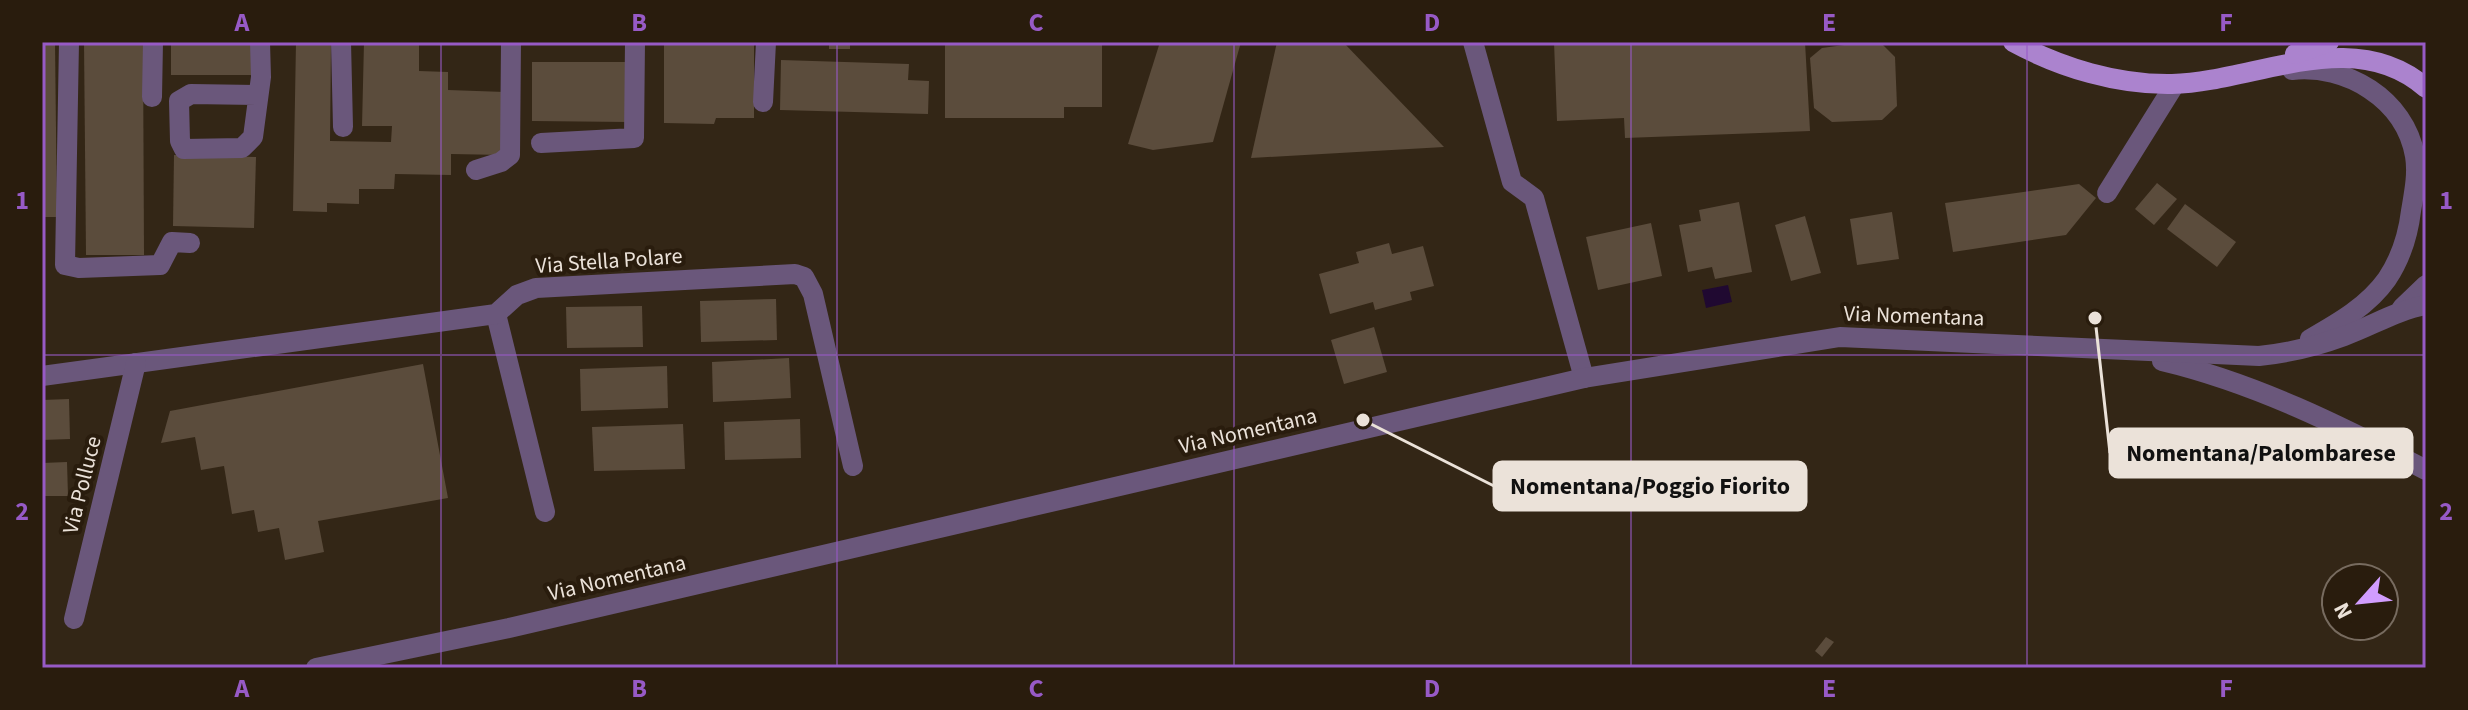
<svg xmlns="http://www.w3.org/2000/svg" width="2468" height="710" viewBox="0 0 2468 710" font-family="'Source Sans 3',sans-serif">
  <rect width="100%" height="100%" fill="#332616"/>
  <path fill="#200931" d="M1728 285 1732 302 1706 308 1702 290Z"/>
  <g fill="#5b4c3c">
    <path d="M42 42H55L57 217H42Z"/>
    <path d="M84 42H143L144 255H86Z"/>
    <rect x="171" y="42" width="84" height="33"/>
    <path d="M296 42H331L330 141 391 142 392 126H362L364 42H419V71L448 72V90L505 92 504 155 451 154V175L395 174 394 189H359V204L327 203V212L293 211Z"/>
    <path d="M664 42H754V118H716L714 124 664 123Z"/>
    <rect x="829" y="42" width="21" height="7"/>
    <path d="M945 42 1102 43V107H1064V118H945Z"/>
    <path d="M1160 42H1241L1213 142 1153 150 1128 144Z"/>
    <path d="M1277 42H1343L1444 147 1251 158Z"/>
    <path d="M1554 42H1805L1810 131 1625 138 1624 118 1557 121Z"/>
    <path d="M1866 42H1880L1895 57 1897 106 1882 120 1832 122 1814 108 1810 58 1822 48Z"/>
    <path d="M781 60 909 64 908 80 929 81 928 114 780 110Z"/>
    <path d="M532 62H628V122L532 121Z"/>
    <path d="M174 155 256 157 254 228 173 226Z"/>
    <path d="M2157 183 2177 199 2154 225 2135 209Z"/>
    <path d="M2079 184 2096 198 2066 235 1953 252 1945 203Z"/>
    <path d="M1739 202 1752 272 1715 279 1712 267 1688 272 1679 225 1701 221 1699 210Z"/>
    <path d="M2185 204 2236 242 2217 267 2167 229Z"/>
    <path d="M1892 212 1899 259 1857 265 1850 219Z"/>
    <path d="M1805 216 1821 273 1791 281 1775 225Z"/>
    <path d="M1651 223 1662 276 1598 290 1586 237Z"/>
    <path d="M1389 243 1392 254 1423 246 1434 286 1410 292 1412 300 1375 310 1373 302 1330 314 1319 274 1359 263 1356 252Z"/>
    <path d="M776 299 777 340 701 342 700 301Z"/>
    <path d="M642 306 643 347 567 348 566 307Z"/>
    <path d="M1374 327 1387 372 1344 384 1331 340Z"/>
    <path d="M789 358 791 398 713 402 712 362Z"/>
    <path d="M423 364 448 498 318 521 324 552 285 560 279 528 258 532 254 510 232 514 224 466 201 470 195 437 161 443 170 411Z"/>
    <path d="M667 366 668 408 581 411 580 369Z"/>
    <path d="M69 399 70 439 42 440V400Z"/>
    <path d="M800 419 801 458 725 460 724 422Z"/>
    <path d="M683 424 685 469 594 471 592 427Z"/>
    <path d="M67 462 68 496H42V463Z"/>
    <path d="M1826 637 1834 642 1822 657 1815 651Z"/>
  </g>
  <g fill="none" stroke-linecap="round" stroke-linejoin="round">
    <g stroke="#6a577b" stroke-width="20">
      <path d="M69 42 65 265 79 268 160 265 172 242 190 243"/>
      <path d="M341 42 343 127"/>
      <path d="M1473 42 1512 182 1534 198 1584 378"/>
      <path d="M2292 70C2346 64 2405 99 2415 156 2418 174 2414 193 2411 211 2408 236 2401 258 2387 279 2368 306 2338 323 2310 339"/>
      <path d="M258 95 191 94 179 101 180 141 184 149 242 148 253 137 261 77 260 42"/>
      <path d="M152 97 153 42"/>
      <path d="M763 102 766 42"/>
      <path d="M541 143 634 138 635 42"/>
      <path d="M476 170 501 162 510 155 511 42"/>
      <path d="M2107 193 2175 84"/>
      <path d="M2402 308 2426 285"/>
      <path d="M496 314 545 512"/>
      <path d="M2162 361C2255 383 2341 426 2426 470"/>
      <path d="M42 376 496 314 517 295 536 288 795 274 804 277 813 294 853 466"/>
      <path d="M74 619 136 363"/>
      <path d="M316 668 509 628 1584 378 1840 337 2259 356C2288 353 2317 346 2344 336 2372 326 2397 310 2426 305"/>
    </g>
    <g stroke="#ab83ce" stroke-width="20">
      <path d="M2013 42C2061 68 2118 85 2172 84 2255 82 2353 24 2426 88"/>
      <path d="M2295 54 2329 42"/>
    </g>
  </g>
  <path fill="none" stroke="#975ac6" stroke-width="2" stroke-opacity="0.55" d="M441 42V668M837 42V668M1234 42V668M1631 42V668M2027 42V668M42 355H2426"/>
  <g text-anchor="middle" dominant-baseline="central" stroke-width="8" stroke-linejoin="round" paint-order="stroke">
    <g font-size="22" fill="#ebe2d9" stroke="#291c0d">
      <text transform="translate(609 261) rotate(-4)">Via Stella Polare</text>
      <text transform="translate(1914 316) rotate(2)">Via Nomentana</text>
      <text transform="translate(1248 431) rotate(-13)">Via Nomentana</text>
      <text transform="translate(82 485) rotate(-76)">Via Polluce</text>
      <text transform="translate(617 578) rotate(-13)">Via Nomentana</text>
    </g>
  </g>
  <path fill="none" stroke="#ebe2d9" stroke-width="3" d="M2095 318L2110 453M1363 420L1494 486"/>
  <g fill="#ebe2d9" stroke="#291c0d" stroke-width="3">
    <circle cx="2095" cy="318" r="8"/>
    <circle cx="1363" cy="420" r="8"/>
  </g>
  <g fill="#ebe2d9" stroke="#ebe2d9" stroke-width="3">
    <rect x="2110" y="429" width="302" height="48" rx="8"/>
    <rect x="1494" y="462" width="312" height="48" rx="8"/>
  </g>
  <g font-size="24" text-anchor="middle" font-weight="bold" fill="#111">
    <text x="2261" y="461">Nomentana/Palombarese</text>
    <text x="1650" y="494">Nomentana/Poggio Fiorito</text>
  </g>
  <rect width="2468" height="710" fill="none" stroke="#291c0d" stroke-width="88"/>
  <g transform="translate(2360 602) rotate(243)"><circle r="38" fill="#291c0d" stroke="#776b5f" stroke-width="2"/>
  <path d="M0-6L14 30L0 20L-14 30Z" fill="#d19dfe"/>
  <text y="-12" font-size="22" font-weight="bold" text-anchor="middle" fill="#ebe2d9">N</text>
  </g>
  <rect x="44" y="44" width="2380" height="622" fill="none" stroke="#975ac6" stroke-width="3"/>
  <g font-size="26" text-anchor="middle" font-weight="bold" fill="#975ac6">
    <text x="242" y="31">A</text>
    <text x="639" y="31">B</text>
    <text x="1036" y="31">C</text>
    <text x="1432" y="31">D</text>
    <text x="1829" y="31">E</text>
    <text x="2226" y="31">F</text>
    <text x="22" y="209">1</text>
    <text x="2446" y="209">1</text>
    <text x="22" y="520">2</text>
    <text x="2446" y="520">2</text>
    <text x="242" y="697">A</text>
    <text x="639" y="697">B</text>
    <text x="1036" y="697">C</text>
    <text x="1432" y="697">D</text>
    <text x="1829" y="697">E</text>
    <text x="2226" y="697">F</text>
  </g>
</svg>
